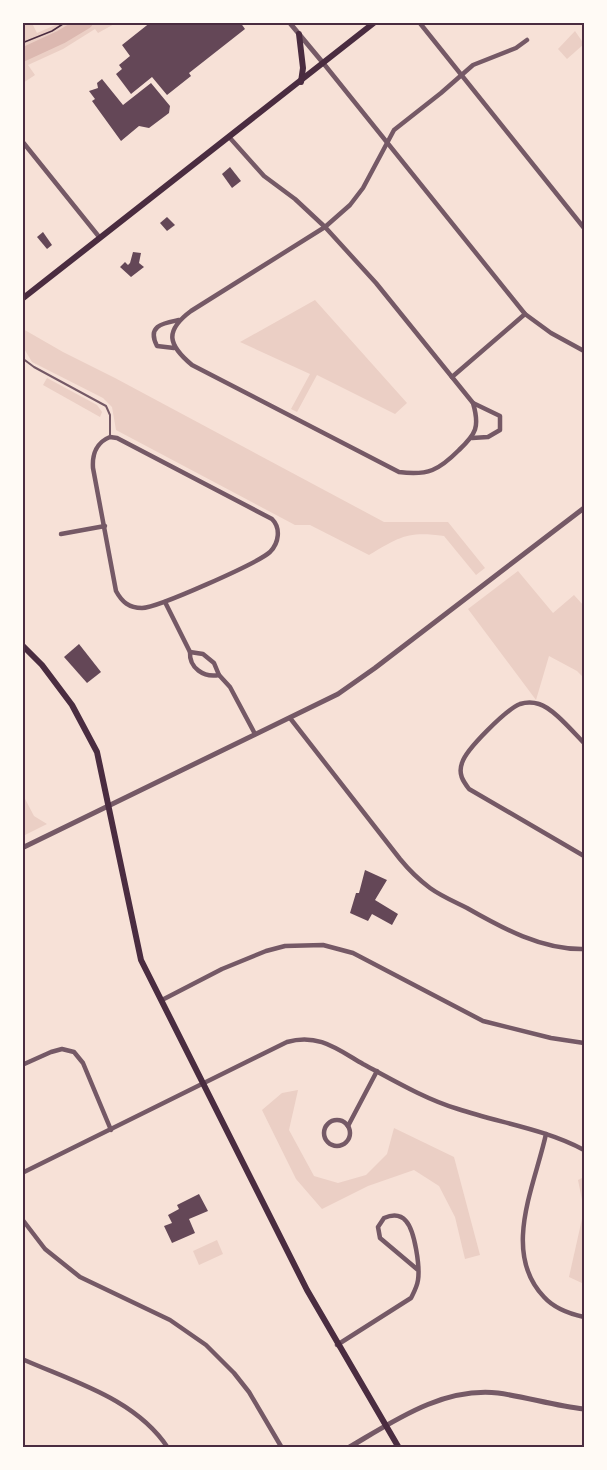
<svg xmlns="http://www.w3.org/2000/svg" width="607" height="1470" viewBox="0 0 607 1470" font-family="'Titillium Web',sans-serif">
  <rect width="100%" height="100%" fill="#f7e1d7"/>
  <g fill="#ebcfc5">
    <path d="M23 23H32L37 33 60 23H116L98 33 95 29 63 49 28 65 35 75 23 83Z"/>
    <path d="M575 31 584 44 567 59 558 49Z"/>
    <path d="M315 300 407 403 395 414 317 375 297 412 291 409 310 374 240 342Z"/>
    <path d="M23 325V329L63 352 115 378 384 522H448L485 568 476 575 444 536C407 531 400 537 369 555L310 525H295L116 430 112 407 103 398 32 362 23 347Z"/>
    <path d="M47 378 97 405 102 412 100 417 43 385Z"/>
    <path d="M518 571 553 613 574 595 584 606V678L577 671 549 656 536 700 468 609Z"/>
    <path d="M23 795 34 816 47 824 23 836Z"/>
    <path d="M298 1090 289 1130 314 1176 338 1183 366 1175 387 1154 394 1128 454 1157 480 1255 465 1259 455 1217 439 1186 414 1170 368 1186 322 1209 296 1179 262 1110 282 1093Z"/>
    <path d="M584 1177V1284L569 1277 584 1210 578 1180Z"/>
    <path d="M217 1240 223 1254 199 1265 193 1251Z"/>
  </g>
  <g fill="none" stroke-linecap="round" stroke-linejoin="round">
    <path stroke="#dcb8b0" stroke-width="2" d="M468 1448H477"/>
    <path stroke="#dcb8b0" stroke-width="14" d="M22 55 61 37 86 22"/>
  </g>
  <g fill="#644757">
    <path d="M151 22H159L162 25 166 22H240L245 29 189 73 191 76 167 95 152 77 131 94 116 74 122 69 119 65 130 56 122 45Z"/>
    <path d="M102 79 123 105 151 83 170 106 169 113 149 128 139 126 121 141 92 101 95 99 89 91 98 88 97 83Z"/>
    <path d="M230 167 241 181 232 188 222 174Z"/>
    <path d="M167 217 175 225 167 231 160 223Z"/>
    <path d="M43 232 52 245 47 249 37 237Z"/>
    <path d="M133 252 141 253 139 263 144 267 131 277 120 267 125 262 128 265 130 263Z"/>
    <path d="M79 644 101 672 87 683 64 657Z"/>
    <path d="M365 870 387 880 375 900 398 914 392 925 372 914 368 921 350 913 356 893H359Z"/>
    <path d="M199 1194 208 1211 189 1219 195 1233 172 1243 164 1226 172 1223 168 1215 179 1209 177 1205Z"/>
  </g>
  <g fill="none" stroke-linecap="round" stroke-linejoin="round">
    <path stroke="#4a2c40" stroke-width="1.5" d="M22 43 52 31 66 22"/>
    <path stroke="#755966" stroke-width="2" d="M22 358 34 367 106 406 110 415V437"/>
    <g stroke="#755966" stroke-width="4.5">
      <path d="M419 22 584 228"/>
      <path d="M324 64 525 314 551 333 584 351"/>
      <path d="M230 138 264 176 295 199 325 227 376 283 473 403C480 427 476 434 459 450 439 470 428 476 399 472L192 365C168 345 164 331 191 311L325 227 350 205 363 188 394 130 441 93 473 65 516 48 527 40"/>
      <path d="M22 141 100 238"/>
      <path d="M174 348 157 346C146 325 165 323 179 320"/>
      <path d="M452 377 525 314"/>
      <path d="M110 437 117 438 272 519C281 528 279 543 270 552 258 563 157 608 142 608 129 608 122 602 116 591L93 468C92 454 97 442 110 437Z"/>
      <path d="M472 438 488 437 500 430V416L473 403"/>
      <path d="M61 534 105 526"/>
      <path d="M165 602 190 652C189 668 204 678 219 675"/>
      <path d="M190 652 203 654 214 663 219 675 230 687 255 734"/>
      <path d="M290 718 400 859C409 870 418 879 430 888 441 896 455 902 467 908 502 928 542 950 584 949"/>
      <path d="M584 743C573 732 553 708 539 704 533 702 526 702 520 704 507 709 466 749 462 763 458 774 463 781 469 789L584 856"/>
      <path d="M162 1000 222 969 266 951 285 946 323 945 353 953 483 1021 551 1038 584 1043"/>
      <path d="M22 1065 51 1052 62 1049 74 1052 83 1063 111 1130"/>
      <circle cx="337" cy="1133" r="13"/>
      <path d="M348 1126 377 1071"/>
      <path d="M546 1134C535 1185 501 1252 544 1297 554 1308 570 1314 584 1317"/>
      <path d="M22 1173 287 1042C318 1033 337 1049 363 1064 393 1080 425 1099 458 1109 500 1123 545 1129 584 1150"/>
      <path d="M22 1219 45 1249 80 1277 170 1320 206 1345 234 1373 249 1392 282 1448"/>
      <path d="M337 1345 411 1298C414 1292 417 1287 418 1280 420 1267 415 1231 406 1221 400 1214 391 1215 384 1218L378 1227 380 1238 418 1270"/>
      <path d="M22 1359C74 1382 136 1399 168 1448"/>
    </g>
    <g stroke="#755966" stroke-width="5">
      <path d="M289 22 324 64"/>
      <path d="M22 848 338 694 375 668 584 508"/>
      <path d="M348 1448C394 1421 442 1387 498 1393 527 1397 555 1406 584 1409"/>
    </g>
    <g stroke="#4a2c40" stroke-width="6">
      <path d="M299 34 303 68 301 82"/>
      <path d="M22 299 375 22"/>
      <path d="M22 645 42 665 72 705 97 752 141 960 307 1290 399 1448"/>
    </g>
  </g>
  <rect width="607" height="1470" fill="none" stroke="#fffaf5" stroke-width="48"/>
  <rect x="24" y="24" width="559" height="1422" fill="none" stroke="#4a2c40" stroke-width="2"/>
</svg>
